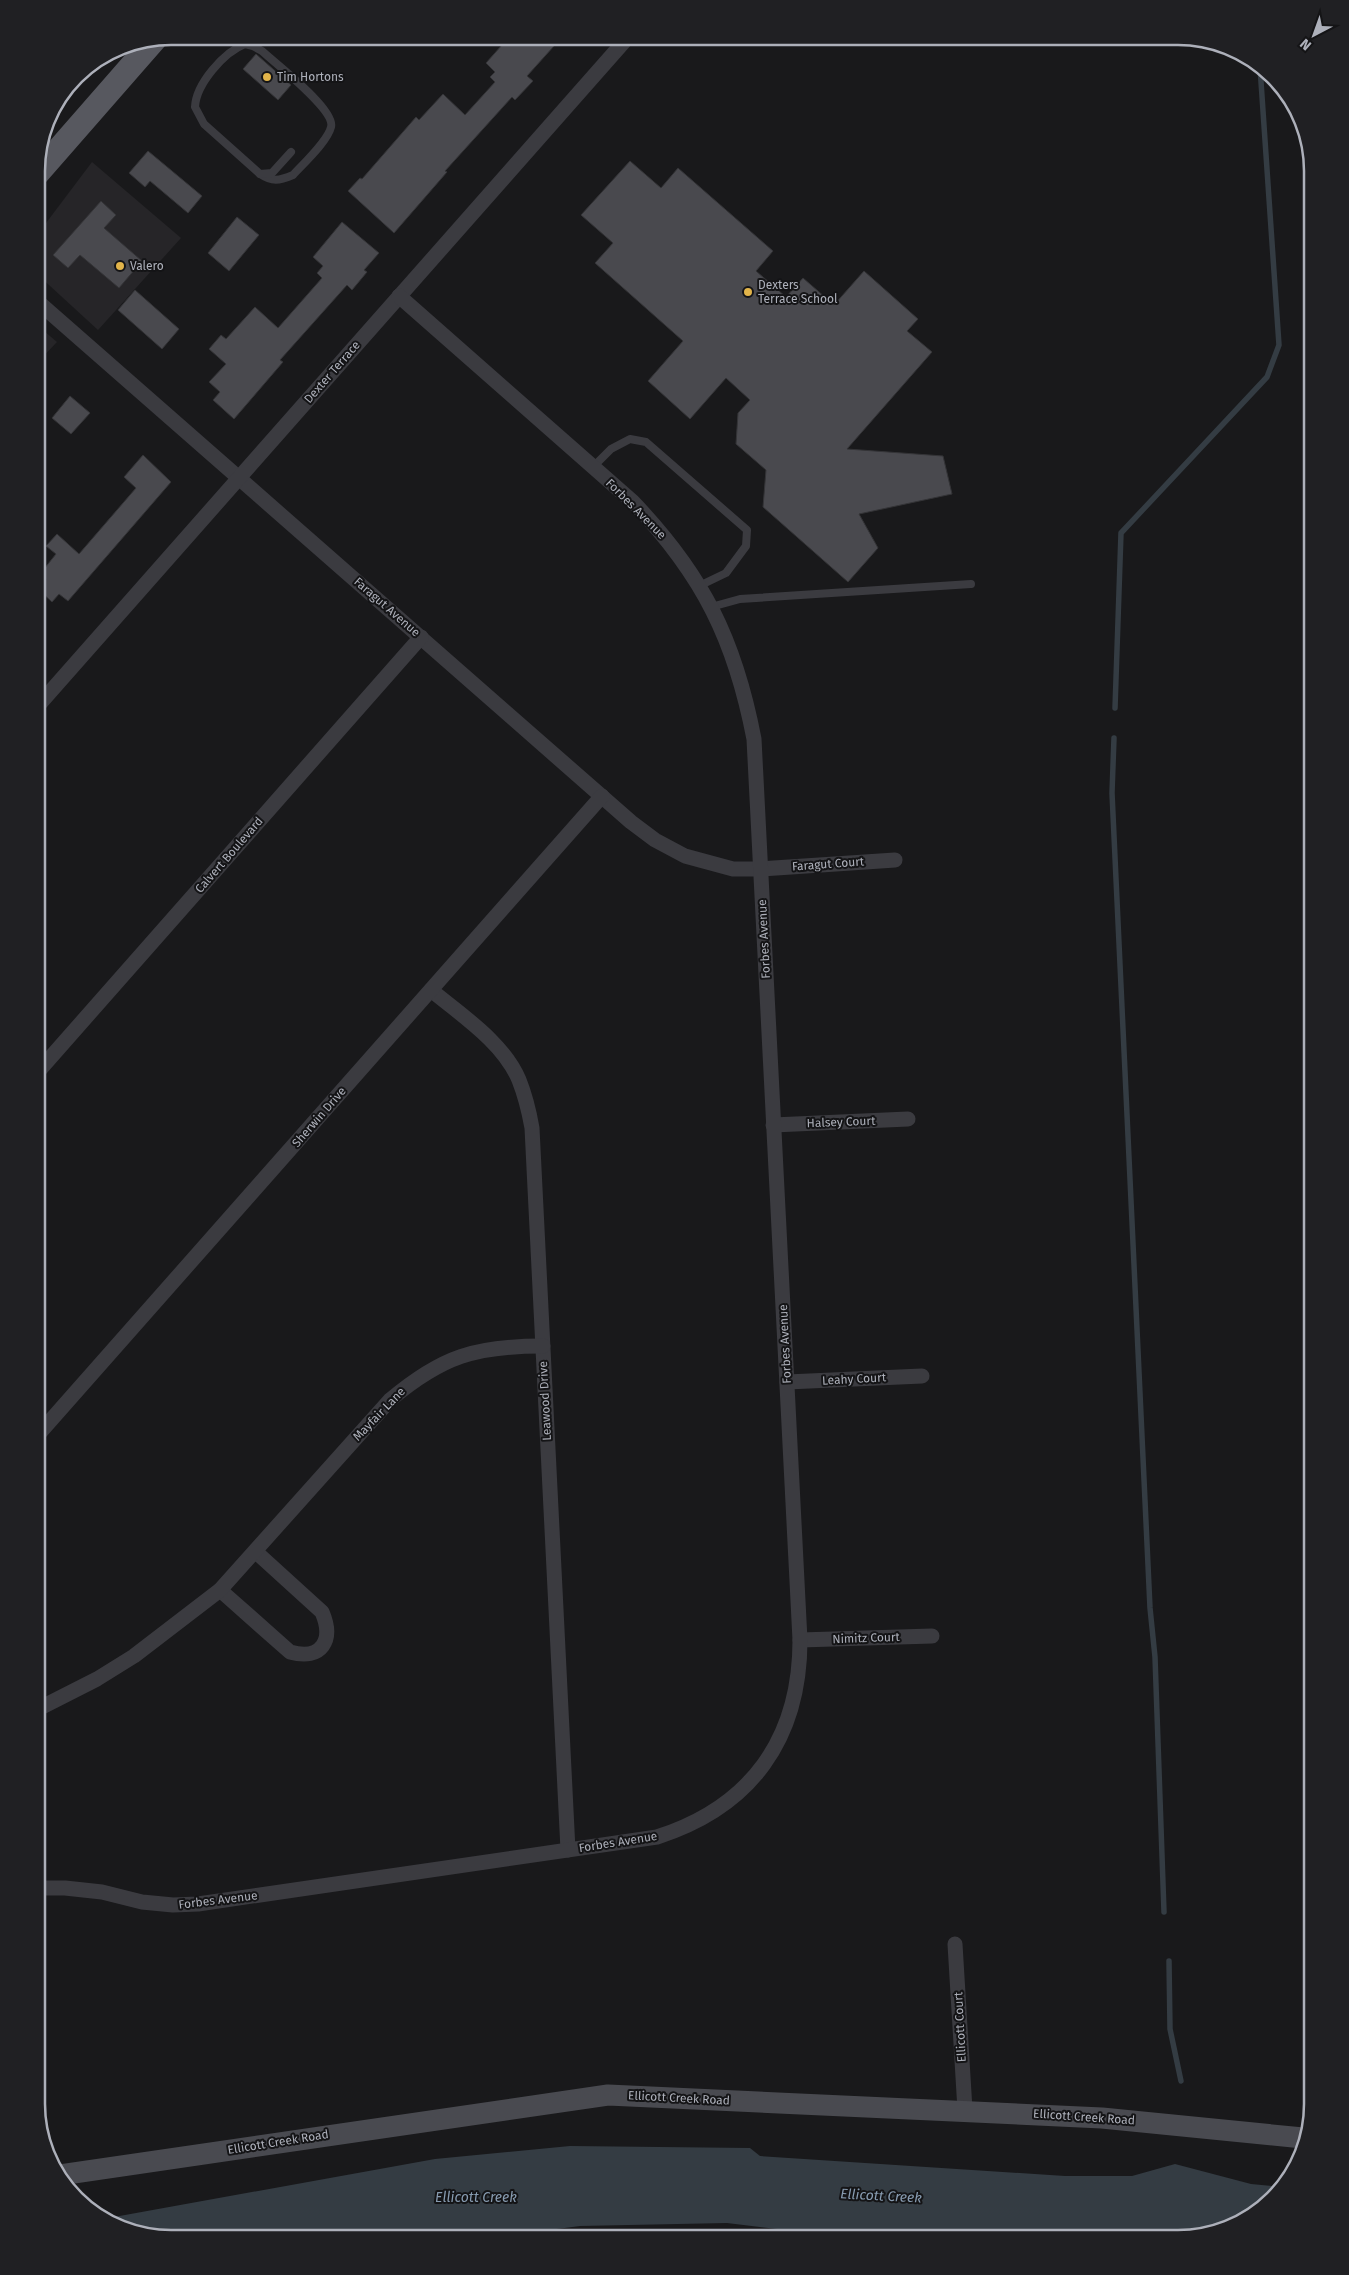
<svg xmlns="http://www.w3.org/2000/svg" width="1349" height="2275" viewBox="0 0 1349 2275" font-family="'Fira Sans',sans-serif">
  <rect width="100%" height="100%" fill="#19191b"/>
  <g fill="#262528">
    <path d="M92 162 181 238 98 330 37 274V235Z"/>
    <path d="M37 325 57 342 36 364Z"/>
  </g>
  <path fill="#343c43" d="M570 2146 750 2148 760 2156 1065 2176H1132L1175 2164 1251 2184 1281 2187 1237 2225 1178 2239H860L727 2223 580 2226 479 2239 162 2238 103 2219 435 2159Z"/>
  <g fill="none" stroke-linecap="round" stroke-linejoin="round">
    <g stroke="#343c43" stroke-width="5.5">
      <path d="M1115 708 1121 533 1267 377 1279 345 1260 67"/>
      <path d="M1114 738 1112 793 1150 1608 1155 1657 1164 1912"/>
      <path d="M1169 1961 1170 2029 1181 2081"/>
    </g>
  </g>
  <g fill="#49494e" stroke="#343437">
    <path d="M493 36H563L527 76 533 81 515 100 512 97 445 171 447 172 394 233 348 191 360 178 362 179 416 117 419 120 443 94 465 115 495 82 490 77 495 72 486 63 502 45Z"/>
    <path d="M256 54 291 85 278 100 243 69Z"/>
    <path d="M148 151 202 196 188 213 150 181 145 187 129 173Z"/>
    <path d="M630 161 661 188 678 168 773 251 756 271 786 297 803 278 834 305 864 271 918 319 907 331 932 352 847 449 943 456 952 494 859 514 878 548 848 582 763 507 766 470 736 444 738 413 750 400 726 378 690 419 648 381 683 341 595 263 613 243 581 215Z"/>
    <path d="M101 201 116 215 104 228 142 261 119 288 80 255 68 268 53 255Z"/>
    <path d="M237 217 259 235 229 271 208 253Z"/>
    <path d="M342 222 379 253 364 270 367 272 352 290 347 285 280 360 283 362 234 419 213 400 220 392 209 382 226 364 209 349 221 335 226 339 255 307 278 328 322 278 317 273 323 266 313 257Z"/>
    <path d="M135 290 179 329 162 349 118 310Z"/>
    <path d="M70 396 90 413 71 434 52 418Z"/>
    <path d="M143 455 171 482 68 601 59 594 52 602 38 589 46 579 40 574 56 554 46 546 57 534 79 554 136 488 124 477Z"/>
  </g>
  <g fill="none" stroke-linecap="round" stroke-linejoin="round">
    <g stroke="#3b3b40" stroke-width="8">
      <path d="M245 44 253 46 262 51C276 64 336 110 331 127 328 141 303 164 293 175 279 181 272 182 260 174L204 124 195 107C196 84 224 52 245 44Z"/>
      <path d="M260 174 272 173 291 152"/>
      <path d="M593 467 611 449 630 439 646 442 747 530 746 546 726 573 699 586"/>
      <path d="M711 607 740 599 971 584"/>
    </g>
    <g stroke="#3b3b40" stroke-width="15">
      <path d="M37 301 631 822 655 840 685 856 733 869H760L895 860"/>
      <path d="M36 708 629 36"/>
      <path d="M431 990C461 1015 503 1042 519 1080 525 1095 529 1111 532 1128L568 1850"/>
      <path d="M36 1074 421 637"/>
      <path d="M773 1125 908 1119"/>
      <path d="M787 1382 922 1376"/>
      <path d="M36 1437 602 796"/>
      <path d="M220 1590 290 1652C322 1661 334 1640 322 1612L256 1552"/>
      <path d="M800 1640 932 1636"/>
      <path d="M36 1710 97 1679 134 1656 220 1590 390 1400C442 1356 476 1346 543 1346"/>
      <path d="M36 1888H65L102 1892 142 1902 173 1905 198 1904 657 1837C751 1807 800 1739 800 1640L754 739C735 640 703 575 633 502L399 296"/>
      <path d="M955 1944 965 2110"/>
    </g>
    <path stroke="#494a50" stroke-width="21" d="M60 2175 608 2095 1102 2118 1303 2138"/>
    <path stroke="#57585f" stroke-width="24" d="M37 174 155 39"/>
  </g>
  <g fill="#e2b44a" stroke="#141416" stroke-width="2">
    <circle cx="267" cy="77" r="5"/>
    <circle cx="120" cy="266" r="5"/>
    <circle cx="748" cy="292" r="5"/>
  </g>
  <g text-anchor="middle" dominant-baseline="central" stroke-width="4" stroke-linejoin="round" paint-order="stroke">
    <g font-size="12" fill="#adb0ba" stroke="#141416" text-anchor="start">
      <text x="277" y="77">Tim Hortons</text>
      <text x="130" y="266">Valero</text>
      <text x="758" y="285">Dexters<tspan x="758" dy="14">Terrace School</tspan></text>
    </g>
    <g font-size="12" fill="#adb0ba" stroke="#141416">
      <text transform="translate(332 372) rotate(-49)">Dexter Terrace</text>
      <text transform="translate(636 509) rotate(45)">Forbes Avenue</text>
      <text transform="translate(387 607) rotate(41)">Faragut Avenue</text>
      <text transform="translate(229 855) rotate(-49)">Calvert Boulevard</text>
      <text transform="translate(828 864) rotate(-4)">Faragut Court</text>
      <text transform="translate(764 939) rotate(-93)">Forbes Avenue</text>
      <text transform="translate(319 1117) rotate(-49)">Sherwin Drive</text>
      <text transform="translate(841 1122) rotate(-2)">Halsey Court</text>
      <text transform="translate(785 1344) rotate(-93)">Forbes Avenue</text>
      <text transform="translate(854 1379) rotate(-3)">Leahy Court</text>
      <text transform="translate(545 1401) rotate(-93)">Leawood Drive</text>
      <text transform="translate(379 1414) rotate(-46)">Mayfair Lane</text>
      <text transform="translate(866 1638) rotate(-2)">Nimitz Court</text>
      <text transform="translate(618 1842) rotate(-9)">Forbes Avenue</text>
      <text transform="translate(218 1900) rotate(-7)">Forbes Avenue</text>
      <text transform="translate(960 2027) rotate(-93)">Ellicott Court</text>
      <text transform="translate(679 2098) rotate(3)">Ellicott Creek Road</text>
      <text transform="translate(1084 2117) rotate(4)">Ellicott Creek Road</text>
      <text transform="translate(278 2142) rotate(-9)">Ellicott Creek Road</text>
    </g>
    <g font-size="14" font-style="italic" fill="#889cb1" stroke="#141416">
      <text transform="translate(881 2196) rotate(3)">Ellicott Creek</text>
      <text x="476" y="2197">Ellicott Creek</text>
    </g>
  </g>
  <path d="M0 0H1349V2275H0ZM171 45H1178A126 126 0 0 1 1304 171V2104A126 126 0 0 1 1178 2230H171A126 126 0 0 1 45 2104V171A126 126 0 0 1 171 45Z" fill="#202023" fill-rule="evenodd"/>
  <path fill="none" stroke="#adb0ba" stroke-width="2.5" d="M171 45H1178A126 126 0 0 1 1304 171V2104A126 126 0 0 1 1178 2230H171A126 126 0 0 1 45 2104V171A126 126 0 0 1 171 45Z"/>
  <g transform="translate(1314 35) rotate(221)" stroke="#141416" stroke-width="4" paint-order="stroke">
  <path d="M0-4L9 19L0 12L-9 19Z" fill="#adb0ba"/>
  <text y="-8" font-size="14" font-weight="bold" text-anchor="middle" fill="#adb0ba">N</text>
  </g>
</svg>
